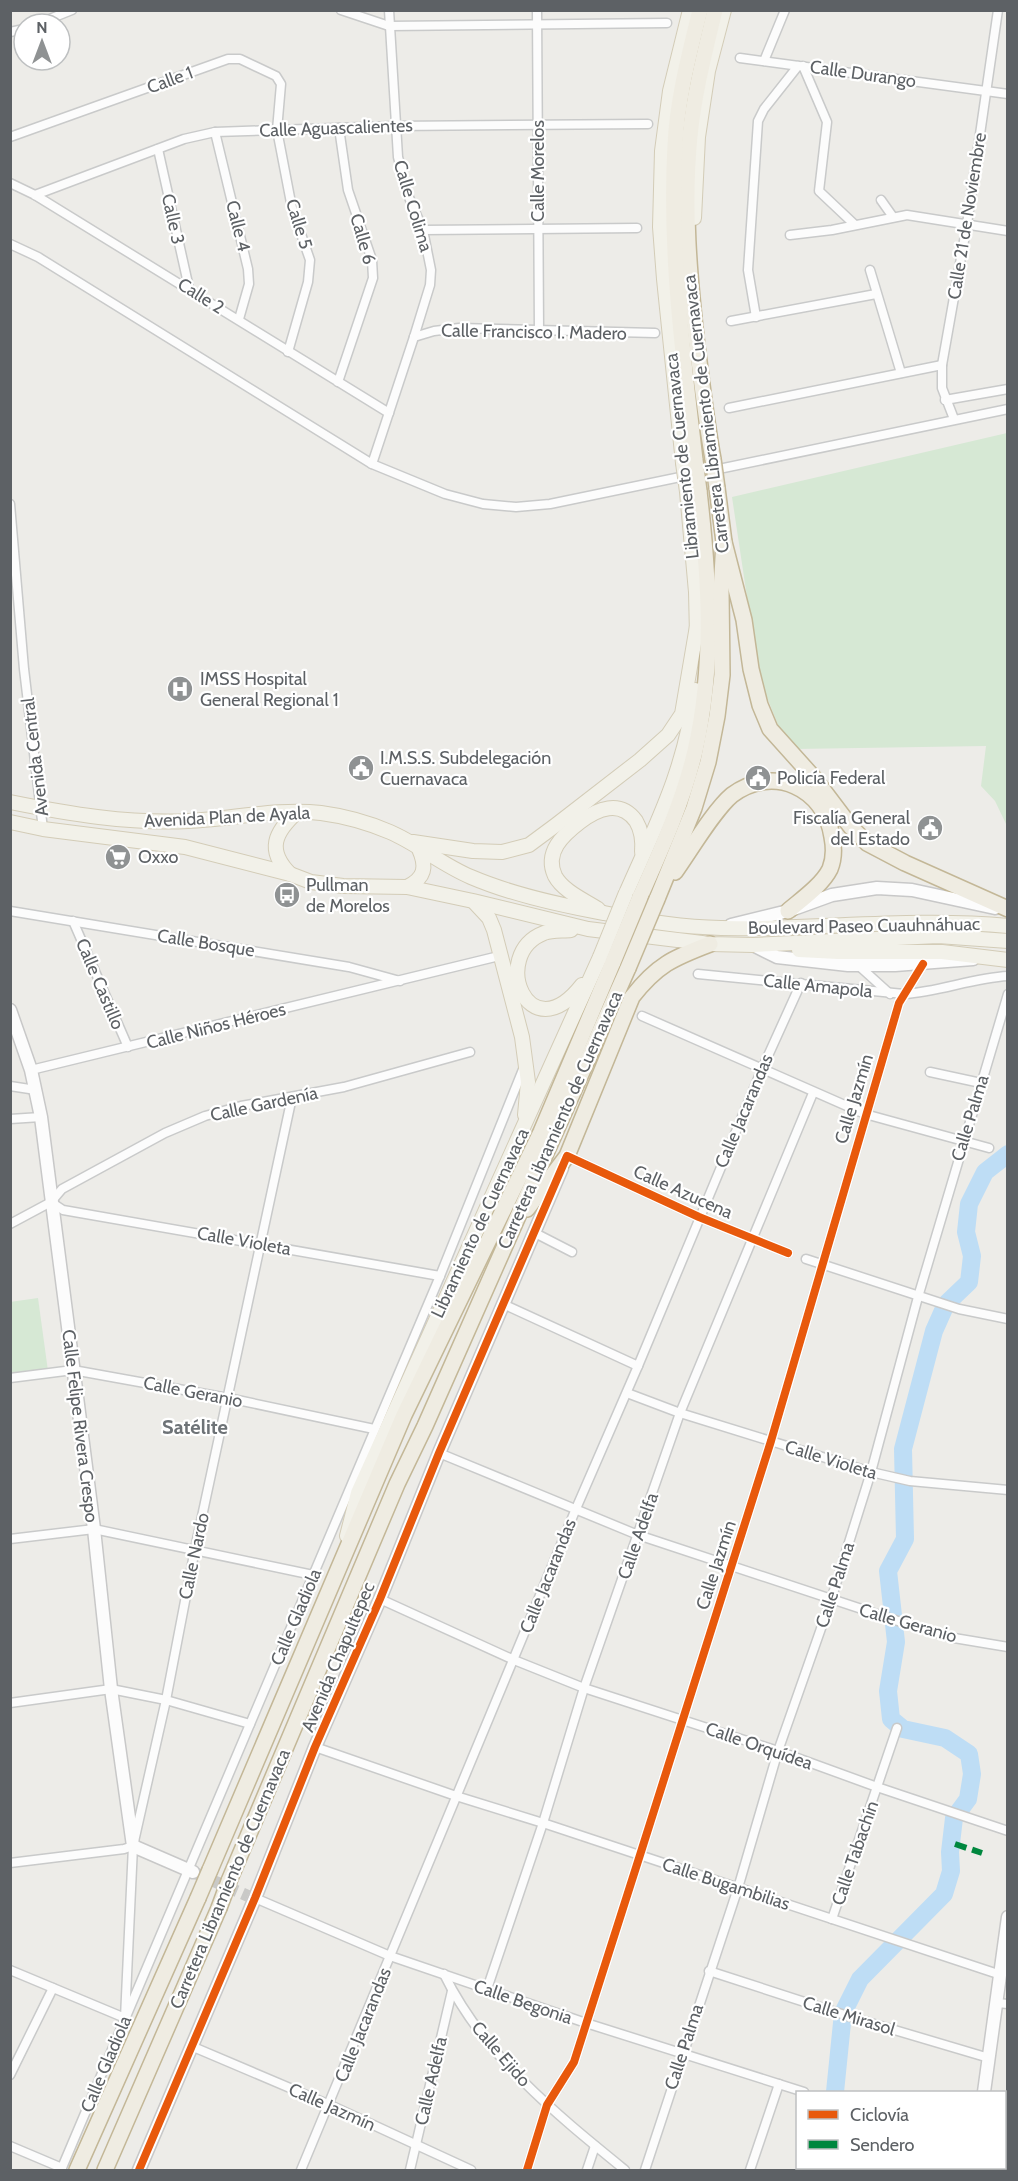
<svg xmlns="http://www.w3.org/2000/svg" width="1018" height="2181" viewBox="0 0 1018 2181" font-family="Cabin,sans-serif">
  <rect width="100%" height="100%" fill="#edece8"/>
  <g fill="#d6e8d4">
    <path d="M1007 433V826L995 801 981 786 986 746 795 749 778 725 759 677 732 497Z"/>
    <path d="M38 1298 48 1371 11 1375 10 1302Z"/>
  </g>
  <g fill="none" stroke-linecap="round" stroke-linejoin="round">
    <g stroke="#beddf5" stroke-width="18">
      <path d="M835 2092 843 2013 860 1979 944 1894 951 1871 950 1852 954 1818 968 1799 972 1774 969 1754 945 1738 903 1729 891 1719 888 1691 896 1642 888 1571 905 1539 903 1449 934 1331 946 1304 969 1282 972 1256 966 1232 969 1204 985 1172 1008 1154"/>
      <path d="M816 2170V2168"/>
    </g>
    <path stroke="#c9c9c7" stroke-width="12" stroke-dasharray="12 6" stroke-linecap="butt" d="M193 1872 248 1896"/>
    <g stroke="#c9caca" stroke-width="11">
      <g id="street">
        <path d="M341 10 389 26 667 23"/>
        <path d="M537 10 539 331"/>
        <path d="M37 24 72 10"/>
        <path d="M10 32 24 29"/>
        <path d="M740 58 1008 94"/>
        <path d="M764 61 785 10"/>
        <path d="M803 66 827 122 819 191 854 224"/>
        <path d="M215 132 248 269 249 284 239 319"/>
        <path d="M10 137 228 59H240L276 76 281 84 277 130 292 208 310 260 308 282 288 352"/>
        <path d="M158 149 189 288"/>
        <path d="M10 183 35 195 389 413"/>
        <path d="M35 195 184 139 215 132 394 126 648 124"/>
        <path d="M881 200 893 217"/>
        <path d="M423 230 637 228"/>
        <path d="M790 235 832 230 907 215 1008 231"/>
        <path d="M10 244 38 257 372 464 445 494 483 504 516 507 550 504 1008 409"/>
        <path d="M870 270 901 373"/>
        <path d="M756 317 748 270 758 121 764 109 798 66"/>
        <path d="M731 321 876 294"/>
        <path d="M414 337 434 331 459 328 655 333"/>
        <path d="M338 382 373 278 372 260 348 190 339 128"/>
        <path d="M945 400 1008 389"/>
        <path d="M729 408 942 365"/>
        <path d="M954 419 942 388V365L967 224 998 10"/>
        <path d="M372 464 414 337 430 285 431 270 423 230 408 195 398 157 389 10"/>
        <path d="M10 504 24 669 43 829"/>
        <path d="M10 911 349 967 400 981"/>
        <path d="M73 921 128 1047"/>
        <path d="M858 965 890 994"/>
        <path d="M698 974 904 994C939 992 972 978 1008 976"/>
        <path d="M642 1016 865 1114 989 1148"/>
        <path d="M31 1070 495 957"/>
        <path d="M930 1072 981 1083"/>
        <path d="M10 1086 36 1090"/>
        <path d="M10 1119 41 1117"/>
        <path d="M567 1156 699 1217 788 1253"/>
        <path d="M51 1202 63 1210 440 1276"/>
        <path d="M10 1224 51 1202 62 1189 165 1133 205 1116 241 1106 344 1087 470 1052"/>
        <path d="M535 1233 572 1252"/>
        <path d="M806 1259 959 1309 1008 1319"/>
        <path d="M503 1304 638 1366"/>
        <path d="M10 1378 73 1370 228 1398 374 1429"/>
        <path d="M627 1393 680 1413 871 1472 910 1481 1008 1490"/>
        <path d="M439 1453 638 1535 910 1625 954 1638 1008 1647"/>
        <path d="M10 1539 94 1529 313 1575"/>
        <path d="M380 1599 514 1660 584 1688 778 1751 877 1787 1008 1831"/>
        <path d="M10 1703 111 1689 166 1700 250 1724"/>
        <path d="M315 1747 456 1796 543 1823 1001 1975"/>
        <path d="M10 1863 124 1849 133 1846"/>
        <path d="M255 1898 390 1956 586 2023 804 2092"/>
        <path d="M832 1919 897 1728"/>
        <path d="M10 1970 125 2018 133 1846 166 1700 195 1549 292 1097"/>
        <path d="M709 1971 854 2018 989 2058"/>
        <path d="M444 1974C484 2056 556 2114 625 2170"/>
        <path d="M487 1989 543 1823 584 1688 680 1413 813 1093"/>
        <path d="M997 2003 1008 2004"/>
        <path d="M191 2046 330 2105 471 2170"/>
        <path d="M10 2075 53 1988"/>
        <path d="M10 2146 62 2168"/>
        <path d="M1004 2167H1008"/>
        <path d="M61 2170 440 1276 524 1067"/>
        <path d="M301 2170 575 1511 638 1366 762 1069 801 983"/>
        <path d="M410 2170 452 1991"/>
        <path d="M527 2170 547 2105 574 2062 640 1855 771 1441 899 1003 923 964"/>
        <path d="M587 2170 595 2146"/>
        <path d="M645 2170 738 1888 778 1751 831 1600 871 1472 918 1297 1008 994"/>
        <path d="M750 2170 779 2084"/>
      </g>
    </g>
    <g stroke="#c8c8c8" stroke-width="15">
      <g id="secondary">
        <path d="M731 925 788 911 832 895 877 888 912 890 995 908"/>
        <path d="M753 945 777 957 848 965H895L973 959"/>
        <path d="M10 1010 31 1070 41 1117 94 1529 111 1689 133 1846 193 1872"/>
        <path d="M984 2092 1008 1917"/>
        <path d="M139 2170 255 1898 315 1747 380 1599 439 1453 562 1168"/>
        <path d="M975 2170V2168"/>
      </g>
    </g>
    <g stroke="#d3ccb7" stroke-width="16">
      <g id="primary">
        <path d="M694 218 698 137 708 71 724 10"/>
        <path d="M683 463 664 279 660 227 662 151 670 91 690 10"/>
        <path d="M687 492 696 592 697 635"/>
        <path d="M10 802C69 814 129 824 188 821 232 819 278 808 321 813 344 816 369 823 390 832 418 844 442 865 471 877 513 895 559 905 604 913 642 921 682 927 721 928 816 930 912 917 1008 926"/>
        <path d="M10 822 43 829 185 847 290 874 311 882 343 886 407 887 473 901 588 929 710 944 753 945 938 936 1008 941"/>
        <path d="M413 842 473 851 502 852 529 845 556 825 640 760 668 735 682 714 697 626"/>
        <path d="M290 874C266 850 275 832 297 812"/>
        <path d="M407 887C425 878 427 867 419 849"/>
        <path d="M627 891C657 823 686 767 695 690"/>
        <path d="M475 903 489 918 494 930 522 1037 528 1082 525 1115"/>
        <path d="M598 909C584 900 563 891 555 876 544 852 563 835 580 822 597 809 620 799 636 821 642 831 643 840 642 852"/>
        <path d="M571 930C563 931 551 930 544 933 489 954 528 1054 582 985"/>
        <path d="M799 950 838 952H942L1008 960"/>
        <path d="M347 1536 358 1493 600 957"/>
      </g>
    </g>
    <g stroke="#c3b797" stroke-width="18">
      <g id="highway">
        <path d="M713 459C706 421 702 383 697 346 689 275 683 207 690 136 694 94 705 52 715 10"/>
        <path d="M695 460C683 355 669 251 675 145 677 100 689 55 700 10"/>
        <path d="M724 542 744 620 751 669 760 705 770 729 814 778 851 827 867 843 905 863 1008 909"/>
        <path d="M675 872C690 851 714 810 732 795 773 764 825 788 832 837 834 847 834 859 830 869 822 885 802 899 788 911"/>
        <path d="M640 897C661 850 683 802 695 751 715 663 709 579 699 491"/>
        <path d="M657 899 694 808 708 762 717 716 722 675 721 591 724 542 717 488"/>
        <path d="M527 1209 567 1156 632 997C657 965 673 958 710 944"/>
        <path d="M210 1870 404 1415 541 1132 613 962"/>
        <path d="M229 1881 397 1484 425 1426 628 968"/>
        <path d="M77 2170 198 1898"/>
        <path d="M105 2170 219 1908"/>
      </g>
    </g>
    <use href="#street" stroke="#fcfcfc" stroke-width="8"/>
    <use href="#secondary" stroke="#fcfcfc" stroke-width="12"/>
    <use href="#primary" stroke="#f2f1e9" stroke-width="14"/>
    <use href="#highway" stroke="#efece2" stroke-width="15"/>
    <g stroke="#d3ccb7" stroke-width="16" stroke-linecap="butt">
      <g id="primary-bridge">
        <path d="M683 463 687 492"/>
        <path d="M600 957 626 893"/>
      </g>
    </g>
    <g stroke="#c3b797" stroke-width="18" stroke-linecap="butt">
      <g id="highway-bridge">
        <path d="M713 459 717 488"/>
        <path d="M695 460 699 491"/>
        <path d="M613 962 640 897"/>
        <path d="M628 968 657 899"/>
        <path d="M198 1898 210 1870"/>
        <path d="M219 1908 229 1881"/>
      </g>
    </g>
    <use href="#primary-bridge" stroke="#f2f1e9" stroke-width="14"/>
    <use href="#highway-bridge" stroke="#efece2" stroke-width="15"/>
    <path stroke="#00873e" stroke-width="6" stroke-dasharray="12 6" stroke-linecap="butt" d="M955 1844 982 1853"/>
    <g stroke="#fff" stroke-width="11">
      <g id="cycleway">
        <path d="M139 2170 255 1898 315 1747 380 1599 439 1453 567 1156 699 1217 788 1253"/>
        <path d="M527 2170 547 2105 574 2062 640 1855 771 1441 899 1003 923 964"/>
      </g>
    </g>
    <use href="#cycleway" stroke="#e8590c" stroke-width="8"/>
  </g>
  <defs>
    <g id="hospital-disc" transform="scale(1.35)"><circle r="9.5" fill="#8f9293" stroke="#fff"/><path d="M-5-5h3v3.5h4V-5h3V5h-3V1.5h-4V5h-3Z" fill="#fff"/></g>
    <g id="civic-disc" transform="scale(1.35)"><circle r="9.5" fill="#8f9293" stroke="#fff"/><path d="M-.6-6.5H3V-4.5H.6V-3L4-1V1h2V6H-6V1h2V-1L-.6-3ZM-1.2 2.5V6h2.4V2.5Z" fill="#fff"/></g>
    <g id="supermarket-disc" transform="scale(1.35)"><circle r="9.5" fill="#8f9293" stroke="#fff"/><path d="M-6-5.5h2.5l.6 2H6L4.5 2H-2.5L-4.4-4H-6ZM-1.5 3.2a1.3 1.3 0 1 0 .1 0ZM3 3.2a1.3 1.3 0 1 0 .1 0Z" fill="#fff"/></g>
    <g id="bus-disc" transform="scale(1.35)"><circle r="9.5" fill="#8f9293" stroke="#fff"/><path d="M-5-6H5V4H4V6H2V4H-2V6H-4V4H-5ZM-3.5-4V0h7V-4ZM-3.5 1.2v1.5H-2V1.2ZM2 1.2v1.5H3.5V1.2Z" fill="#fff"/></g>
  </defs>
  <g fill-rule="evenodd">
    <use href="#hospital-disc" x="180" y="689"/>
    <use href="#civic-disc" x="361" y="768"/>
    <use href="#civic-disc" x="758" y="778"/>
    <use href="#civic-disc" x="930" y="828"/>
    <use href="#supermarket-disc" x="118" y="857"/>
    <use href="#bus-disc" x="287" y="895"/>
  </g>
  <g text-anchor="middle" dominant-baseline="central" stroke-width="4.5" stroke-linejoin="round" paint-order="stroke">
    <g font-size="18" fill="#5d6165" stroke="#fff">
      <text transform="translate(863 74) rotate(8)">Calle Durango</text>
      <text transform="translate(170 80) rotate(-20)">Calle 1</text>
      <text transform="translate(336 128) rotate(-2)">Calle Aguascalientes</text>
      <text transform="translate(538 171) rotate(-90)">Calle Morelos</text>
      <text transform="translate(413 206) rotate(73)">Calle Colima</text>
      <text transform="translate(967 216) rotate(-81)">Calle 21 de Noviembre</text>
      <text transform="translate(173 219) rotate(78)">Calle 3</text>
      <text transform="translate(299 224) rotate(73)">Calle 5</text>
      <text transform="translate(238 226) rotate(76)">Calle 4</text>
      <text transform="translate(363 239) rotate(74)">Calle 6</text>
      <text transform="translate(201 296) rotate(32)">Calle 2</text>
      <text transform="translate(534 332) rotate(1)">Calle Francisco I. Madero</text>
      <text transform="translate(706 414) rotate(-97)">Carretera Libramiento de Cuernavaca</text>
      <text transform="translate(682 456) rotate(-96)">Libramiento de Cuernavaca</text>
      <text transform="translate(35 757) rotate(-97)">Avenida Central</text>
      <text transform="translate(227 817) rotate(-3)">Avenida Plan de Ayala</text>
      <text transform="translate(864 926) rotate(-1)">Boulevard Paseo Cuauhnáhuac</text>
      <text transform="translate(206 943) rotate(9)">Calle Bosque</text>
      <text transform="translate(100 984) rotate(67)">Calle Castillo</text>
      <text transform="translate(818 986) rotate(6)">Calle Amapola</text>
      <text transform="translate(216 1026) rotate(-14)">Calle Niños Héroes</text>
      <text transform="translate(854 1099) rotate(-73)">Calle Jazmín</text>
      <text transform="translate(264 1104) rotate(-12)">Calle Gardenía</text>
      <text transform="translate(744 1111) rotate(-67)">Calle Jacarandas</text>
      <text transform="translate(970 1118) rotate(-73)">Calle Palma</text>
      <text transform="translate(560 1120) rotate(-66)">Carretera Libramiento de Cuernavaca</text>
      <text transform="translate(683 1192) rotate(24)">Calle Azucena</text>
      <text transform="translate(480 1223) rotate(-65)">Libramiento de Cuernavaca</text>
      <text transform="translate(244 1241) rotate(10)">Calle Violeta</text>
      <text transform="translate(193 1392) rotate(11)">Calle Geranio</text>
      <text transform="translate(80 1426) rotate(83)">Calle Felipe Rivera Crespo</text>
      <text transform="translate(831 1460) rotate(17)">Calle Violeta</text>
      <text transform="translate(638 1536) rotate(-71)">Calle Adelfa</text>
      <text transform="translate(194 1556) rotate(-78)">Calle Nardo</text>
      <text transform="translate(716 1565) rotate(-72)">Calle Jazmín</text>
      <text transform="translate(548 1576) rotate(-68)">Calle Jacarandas</text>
      <text transform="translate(835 1585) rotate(-72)">Calle Palma</text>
      <text transform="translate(296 1617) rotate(-67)">Calle Gladiola</text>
      <text transform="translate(908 1623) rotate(16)">Calle Geranio</text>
      <text transform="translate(338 1657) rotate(-67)">Avenida Chapultepec</text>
      <text transform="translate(759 1746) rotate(19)">Calle Orquídea</text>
      <text transform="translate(855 1853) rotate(-71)">Calle Tabachín</text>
      <text transform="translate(230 1879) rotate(-67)">Carretera Libramiento de Cuernavaca</text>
      <text transform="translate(726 1884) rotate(18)">Calle Bugambilias</text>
      <text transform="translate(523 2002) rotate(19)">Calle Begonia</text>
      <text transform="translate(849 2016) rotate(17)">Calle Mirasol</text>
      <text transform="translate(363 2025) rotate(-68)">Calle Jacarandas</text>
      <text transform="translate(684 2047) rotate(-72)">Calle Palma</text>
      <text transform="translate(501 2054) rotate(49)">Calle Ejido</text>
      <text transform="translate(106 2064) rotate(-67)">Calle Gladiola</text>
      <text transform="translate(431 2081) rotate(-77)">Calle Adelfa</text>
      <text transform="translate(332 2107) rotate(24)">Calle Jazmín</text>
    </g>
    <g font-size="18" fill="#5d6165" stroke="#fff" text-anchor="start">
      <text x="200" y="679">IMSS Hospital<tspan x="200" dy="21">General Regional 1</tspan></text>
      <text x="380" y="758">I.M.S.S. Subdelegación<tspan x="380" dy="21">Cuernavaca</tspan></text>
      <text x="777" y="778">Policía Federal</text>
      <text x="910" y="818" text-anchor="end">Fiscalía General<tspan x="910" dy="21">del Estado</tspan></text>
      <text x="138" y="857">Oxxo</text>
      <text x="306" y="885">Pullman<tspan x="306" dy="21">de Morelos</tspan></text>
    </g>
    <g font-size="20" font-weight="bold" fill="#6e7377" stroke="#fff">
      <text x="195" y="1427">Satélite</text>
    </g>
  </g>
  <rect width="1018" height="2181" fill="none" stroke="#5d6165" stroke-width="24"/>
  <rect x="796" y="2091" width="210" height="78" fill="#ffffff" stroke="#bec0c1" stroke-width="1.5"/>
  <rect x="808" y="2110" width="30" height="9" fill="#e8590c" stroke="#bec0c1" stroke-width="1.5"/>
  <text x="850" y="2121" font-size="18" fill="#5d6165">Ciclovía</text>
  <rect x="808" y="2140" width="30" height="9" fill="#00873e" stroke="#bec0c1" stroke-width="1.5"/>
  <text x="850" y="2151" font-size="18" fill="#5d6165">Sendero</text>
  <g transform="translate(42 42)"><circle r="28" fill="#ffffff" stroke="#bec0c1" stroke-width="1.5"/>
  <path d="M0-4.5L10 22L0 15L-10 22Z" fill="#8f9293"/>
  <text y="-9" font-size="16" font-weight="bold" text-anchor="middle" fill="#5d6165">N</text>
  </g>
</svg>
